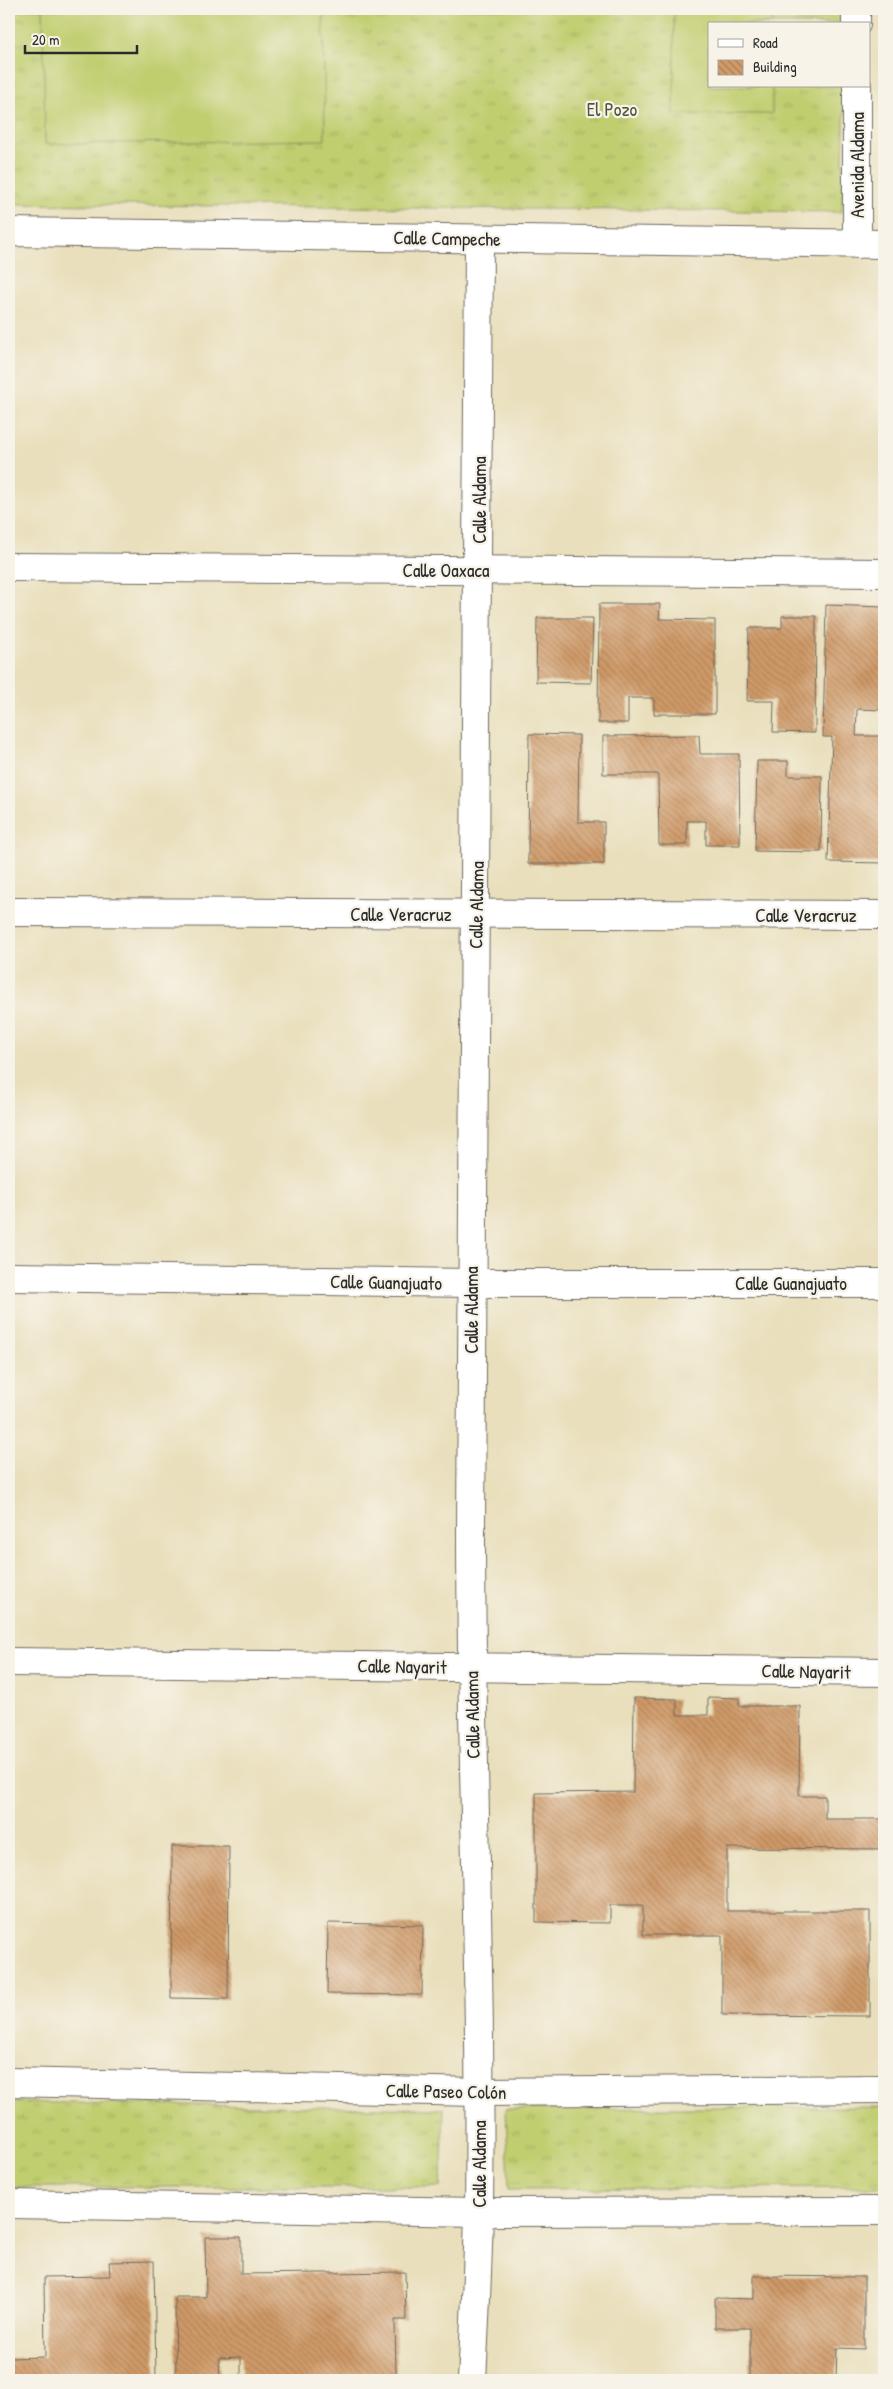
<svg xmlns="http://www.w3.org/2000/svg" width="893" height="2389" viewBox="0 0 893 2389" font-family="'Patrick Hand',sans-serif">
  <defs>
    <pattern id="grass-tufts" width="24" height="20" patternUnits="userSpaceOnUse" patternTransform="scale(1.25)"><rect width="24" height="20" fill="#c1ce70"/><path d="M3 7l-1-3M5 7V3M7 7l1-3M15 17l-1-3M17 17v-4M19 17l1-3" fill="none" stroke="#a6b161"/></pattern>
    <pattern id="building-back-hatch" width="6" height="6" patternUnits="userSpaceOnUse" patternTransform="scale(1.25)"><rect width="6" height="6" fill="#d09a68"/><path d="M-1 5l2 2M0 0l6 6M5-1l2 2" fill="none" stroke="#a97e56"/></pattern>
  </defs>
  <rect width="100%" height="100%" fill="#f7f3e8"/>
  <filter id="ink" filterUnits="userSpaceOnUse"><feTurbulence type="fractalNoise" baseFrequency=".02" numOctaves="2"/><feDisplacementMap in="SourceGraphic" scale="10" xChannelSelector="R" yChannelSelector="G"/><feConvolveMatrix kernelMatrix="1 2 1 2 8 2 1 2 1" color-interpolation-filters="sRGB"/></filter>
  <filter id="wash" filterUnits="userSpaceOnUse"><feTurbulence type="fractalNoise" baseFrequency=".0096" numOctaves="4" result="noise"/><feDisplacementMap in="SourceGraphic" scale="20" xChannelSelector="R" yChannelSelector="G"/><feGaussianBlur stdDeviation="1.12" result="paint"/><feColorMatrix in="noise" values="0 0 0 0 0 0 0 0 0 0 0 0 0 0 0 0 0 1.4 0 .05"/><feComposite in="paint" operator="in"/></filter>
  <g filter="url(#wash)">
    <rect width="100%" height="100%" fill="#e9dfbc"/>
    <g fill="url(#grass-tufts)" stroke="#767c4e">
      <path d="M9 9H846V24H709V86H845L842 212 9 204Z"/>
      <path d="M9 2102 444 2109 441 2187H9Z"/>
      <path d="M884 2107V2187L509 2189 506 2109Z"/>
    </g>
    <g fill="#c1ce70" stroke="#767c4e">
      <path d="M43 9H323L325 140 45 144Z"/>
      <path d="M674 9H772V24H709V86H772V114H674Z"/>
    </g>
    <g id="blocks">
      <g fill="url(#building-back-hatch)">
        <path d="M599 604H660L659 619 715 620V714H654V698H628V723H598Z"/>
        <path d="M826 605 884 607V710L857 709 856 736H884V863L828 862 832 737H823Z"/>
        <path d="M782 616H816L815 733 773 732 774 701H747L749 628H782Z"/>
        <path d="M537 618H593L591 683 536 682Z"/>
        <path d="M529 734 579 735 578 822H604V864H528Z"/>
        <path d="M699 735 700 754H739L740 845H706V821H687V845H659L658 774H603V736Z"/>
        <path d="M757 761H788V776H822L821 852 755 851Z"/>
        <path d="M708 1697 739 1698V1706H800L799 1796H825V1819H884V1849L727 1848V1911H870V2016L722 2015V1935H643V1905H610V1923L536 1922V1793L633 1792 634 1698 677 1699V1715H708Z"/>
        <path d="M172 1846H229L228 1999 171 1998Z"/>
        <path d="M328 1923 423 1925 422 1995 327 1994Z"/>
        <path d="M205 2237H241V2274L405 2272 406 2320H395L396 2375H347V2380H241V2357L219 2358 220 2380H176L175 2297H206Z"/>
        <path d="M154 2261 156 2380H9V2358L45 2357 44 2277 110 2276 109 2262Z"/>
        <path d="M754 2276 864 2277V2349L837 2348 836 2380H750V2328H715V2298L754 2299Z"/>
      </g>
    </g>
  </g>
  <g filter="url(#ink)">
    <use href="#blocks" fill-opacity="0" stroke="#6e6a5e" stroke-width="1"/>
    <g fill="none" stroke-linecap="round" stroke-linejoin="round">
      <g stroke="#6e6a5e" stroke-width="30">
        <g id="minor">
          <path d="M856 9V24"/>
          <path d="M857 86V244"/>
          <path d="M9 232 884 244"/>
          <path d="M9 567 884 573"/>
          <path d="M9 912 884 915"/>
          <path d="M9 1277 471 1283H884"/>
          <path d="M9 1662 884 1672"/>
          <path d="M472 2380C475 2323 478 2266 479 2208 482 1982 471 1756 471 1530 471 1100 479 669 479 239"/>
        </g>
      </g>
      <g stroke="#6e6a5e" stroke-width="30">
        <g id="major">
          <path d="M9 2082 479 2092 884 2089"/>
          <path d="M9 2204 479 2212 884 2211"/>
        </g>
      </g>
      <use href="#minor" stroke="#fff" stroke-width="28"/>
      <use href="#major" stroke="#fff" stroke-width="28"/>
    </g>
  </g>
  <g text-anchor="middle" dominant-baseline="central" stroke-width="4.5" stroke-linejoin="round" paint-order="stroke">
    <g font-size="19" fill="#50543c" stroke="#f7f3e8">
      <text x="612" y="109">El Pozo</text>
    </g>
    <g font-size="19" fill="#2b2b2b" stroke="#f7f3e8">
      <text transform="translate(857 165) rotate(-90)">Avenida Aldama</text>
      <text transform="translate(447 238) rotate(1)">Calle Campeche</text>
      <text transform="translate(479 500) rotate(-90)">Calle Aldama</text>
      <text x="446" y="570">Calle Oaxaca</text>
      <text transform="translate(476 905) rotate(-89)">Calle Aldama</text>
      <text x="401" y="914">Calle Veracruz</text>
      <text x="806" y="915">Calle Veracruz</text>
      <text transform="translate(386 1282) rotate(1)">Calle Guanajuato</text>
      <text x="791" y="1283">Calle Guanajuato</text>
      <text transform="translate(471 1310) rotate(-90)">Calle Aldama</text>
      <text transform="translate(402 1666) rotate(1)">Calle Nayarit</text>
      <text transform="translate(806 1671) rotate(1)">Calle Nayarit</text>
      <text transform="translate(472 1715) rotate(-91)">Calle Aldama</text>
      <text transform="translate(446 2091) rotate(1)">Calle Paseo Colón</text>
      <text transform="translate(479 2164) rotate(-90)">Calle Aldama</text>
    </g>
  </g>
  <rect width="893" height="2389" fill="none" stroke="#f7f3e8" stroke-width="30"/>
  <rect x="708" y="22" width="162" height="65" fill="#f7f3e8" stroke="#a5a39c"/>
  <rect x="718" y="39" width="25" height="8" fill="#ffffff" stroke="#a5a39c"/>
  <text x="753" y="48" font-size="15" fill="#2b2b2b">Road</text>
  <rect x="718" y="60" width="25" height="15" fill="url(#building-back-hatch)" stroke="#a5a39c"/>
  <text x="753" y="72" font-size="15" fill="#2b2b2b">Building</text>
  <path d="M25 45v8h112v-8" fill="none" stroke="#2b2b2b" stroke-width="2.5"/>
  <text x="32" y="45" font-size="15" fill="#2b2b2b" stroke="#f7f3e8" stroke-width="4" paint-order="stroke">20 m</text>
</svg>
